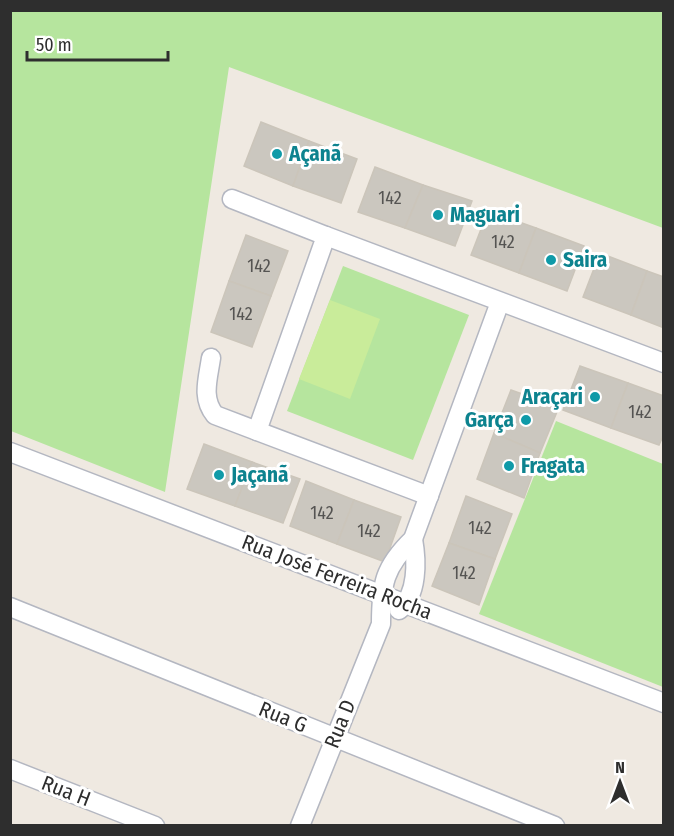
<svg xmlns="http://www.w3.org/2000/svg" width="674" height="836" viewBox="0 0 674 836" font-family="'Fira Sans Condensed',sans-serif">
  <rect width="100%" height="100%" fill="#efe9e1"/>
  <g fill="#b6e59e">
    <path d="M10 11H663V228L229 67 165 492 11 431Z"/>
    <path d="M343 266 469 315 413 460 287 411Z"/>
    <path d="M556 421 663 464V687L479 614Z"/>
  </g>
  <path fill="#c9ec9a" d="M330 300 380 319 350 399 299 379Z"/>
  <g fill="#cbc7bf" stroke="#cbc5ba" stroke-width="1.5">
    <path d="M261 122 309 141 293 186 244 166Z"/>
    <path d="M309 141 357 159 341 203 293 186Z"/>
    <path d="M375 167 423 185 405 228 358 212Z"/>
    <path d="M423 185 472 201 455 246 405 228Z"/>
    <path d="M488 211 536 228 519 273 471 255Z"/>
    <path d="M536 228 584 246 567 291 519 273Z"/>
    <path d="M246 235 288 251 271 296 229 281Z"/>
    <path d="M600 253 647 271 631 315 583 297Z"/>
    <path d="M647 271 664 277V328L631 315Z"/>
    <path d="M229 281 271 296 252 347 211 332Z"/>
    <path d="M580 366 628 383 611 428 563 410Z"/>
    <path d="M628 383 664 396V434L659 445 611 428Z"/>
    <path d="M511 390 559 407 540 453 494 433Z"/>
    <path d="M494 433 540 453 524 498 477 479Z"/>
    <path d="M204 444 252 462 235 506 187 489Z"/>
    <path d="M252 462 300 479 283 523 235 506Z"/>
    <path d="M306 481 354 500 337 544 290 526Z"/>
    <path d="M466 496 512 514 495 559 449 543Z"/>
    <path d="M354 500 401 517 385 562 337 544Z"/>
    <path d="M449 543 495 559 479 605 432 586Z"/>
  </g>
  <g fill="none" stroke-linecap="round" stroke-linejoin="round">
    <g stroke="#b4b7c1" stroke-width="21">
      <g id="street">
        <path d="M232 199 326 236 257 431"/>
        <path d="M326 236 664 363"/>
        <path d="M211 358C208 379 201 398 215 415L429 496"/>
        <path d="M10 452 664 703"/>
        <path d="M10 607 555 826"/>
        <path d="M399 610C418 595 417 561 413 539"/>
        <path d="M10 769 155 826"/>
        <path d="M300 826 381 624C381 584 384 567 413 539L500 302"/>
      </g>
    </g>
    <use href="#street" stroke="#fff" stroke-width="18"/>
  </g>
  <g fill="#0f9aa8" stroke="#fff" stroke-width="2">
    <circle cx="277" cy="154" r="6"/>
    <circle cx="438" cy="215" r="6"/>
    <circle cx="551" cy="260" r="6"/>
    <circle cx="595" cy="397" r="6"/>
    <circle cx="526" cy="420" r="6"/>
    <circle cx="509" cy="466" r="6"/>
    <circle cx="219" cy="475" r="6"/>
  </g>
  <g text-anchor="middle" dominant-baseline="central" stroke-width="6" stroke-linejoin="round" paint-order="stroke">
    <g font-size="18" fill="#555452">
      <text x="390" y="198">142</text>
      <text x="503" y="242">142</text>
      <text x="259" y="266">142</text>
      <text x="241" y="314">142</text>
      <text x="640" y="412">142</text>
      <text x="322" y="513">142</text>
      <text x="480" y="528">142</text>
      <text x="369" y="531">142</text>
      <text x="464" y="573">142</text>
    </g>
    <g font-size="21" font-weight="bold" fill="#0d838f" stroke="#fff" text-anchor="start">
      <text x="289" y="154">Açanã</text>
      <text x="450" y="215">Maguari</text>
      <text x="563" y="260">Saira</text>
      <text x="583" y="397" text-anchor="end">Araçari</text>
      <text x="514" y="420" text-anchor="end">Garça</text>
      <text x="521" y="466">Fragata</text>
      <text x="231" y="475">Jaçanã</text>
    </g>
    <g font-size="21" fill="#2e2e2e" stroke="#fff">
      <text transform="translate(337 577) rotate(21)">Rua José Ferreira Rocha</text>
      <text transform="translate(283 717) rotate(22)">Rua G</text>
      <text transform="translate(340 724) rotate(-68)">Rua D</text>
      <text transform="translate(66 791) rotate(21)">Rua H</text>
    </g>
  </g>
  <rect width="674" height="836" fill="none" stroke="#2e2e2e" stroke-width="24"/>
  <g transform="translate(620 782)" stroke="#ffffff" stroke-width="4.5" paint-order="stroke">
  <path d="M0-4.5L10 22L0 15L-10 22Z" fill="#2e2e2e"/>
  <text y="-9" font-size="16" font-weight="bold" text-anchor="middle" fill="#2e2e2e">N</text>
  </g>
  <path d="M27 51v9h141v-9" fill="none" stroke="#2e2e2e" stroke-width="3"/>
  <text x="36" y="51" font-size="18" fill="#2e2e2e" stroke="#ffffff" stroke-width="4.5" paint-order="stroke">50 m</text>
</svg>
